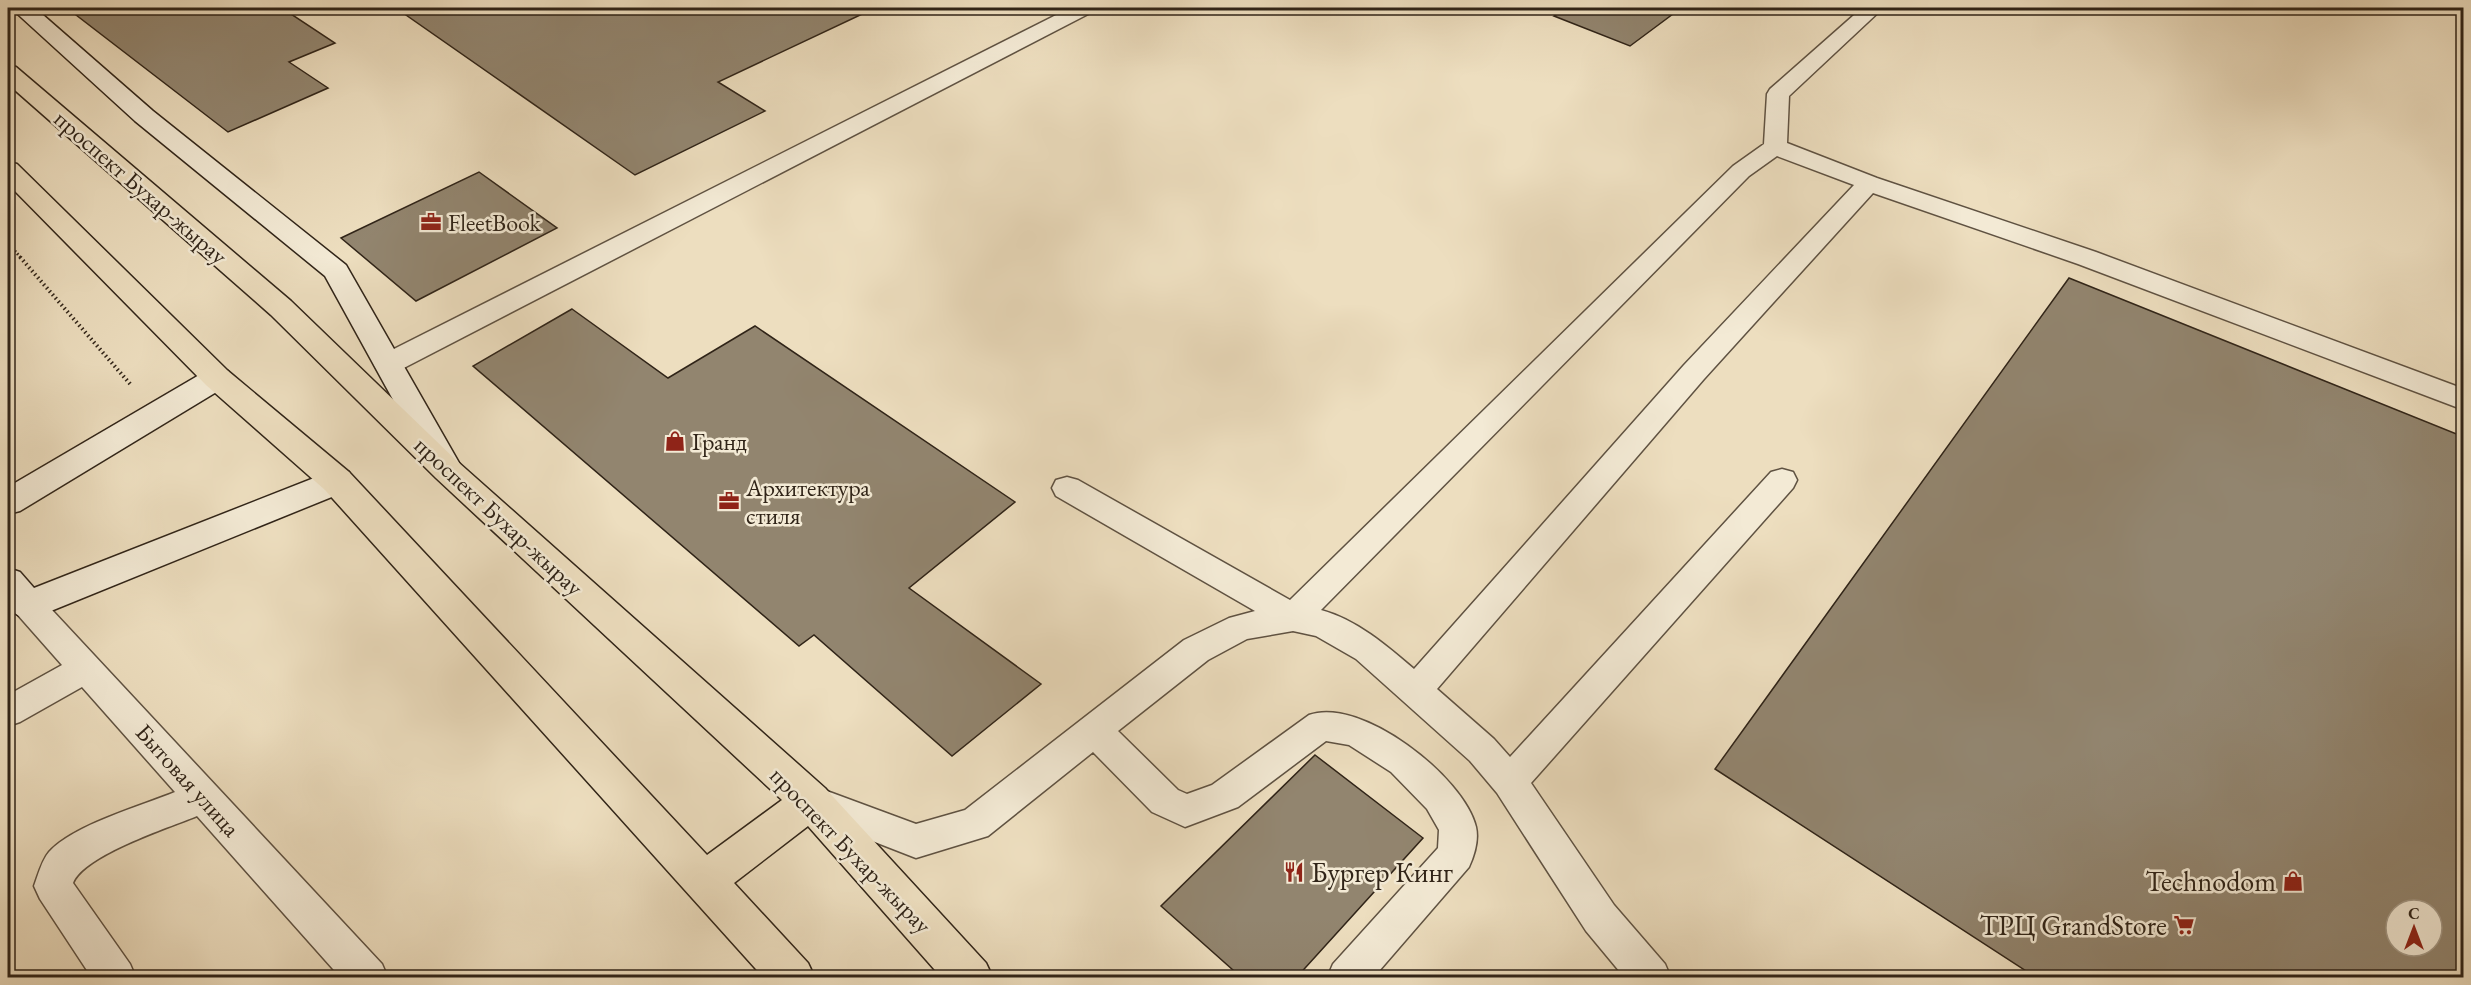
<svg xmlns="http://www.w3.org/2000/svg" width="2471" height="985" viewBox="0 0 2471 985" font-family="'EB Garamond',serif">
  <rect width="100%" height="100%" fill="#eddebf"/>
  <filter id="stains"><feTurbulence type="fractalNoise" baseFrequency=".00333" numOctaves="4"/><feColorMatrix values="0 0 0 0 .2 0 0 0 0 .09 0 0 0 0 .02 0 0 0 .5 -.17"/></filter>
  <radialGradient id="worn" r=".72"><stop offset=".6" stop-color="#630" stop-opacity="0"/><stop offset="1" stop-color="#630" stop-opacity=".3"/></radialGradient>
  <g fill="#92856f" stroke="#302418" stroke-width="1.5" fill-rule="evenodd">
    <path d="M67 8H282L335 43 289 62 328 88 228 132Z"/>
    <path d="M396 8H875L718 82 765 111 635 175Z"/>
    <path d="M1567 8H1681L1630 46 1554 16Z"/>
    <path d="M479 172 557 228 416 301 341 238Z"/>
    <path d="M2069 278 2464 437V978H2037L1715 769ZM2396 910H2432V946H2396Z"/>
    <path d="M572 309 668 378 755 326 1015 502 909 588 1041 684 952 756 814 635 799 646 473 366Z"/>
    <path d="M1315 755 1423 838 1296 978H1242L1161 906Z"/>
  </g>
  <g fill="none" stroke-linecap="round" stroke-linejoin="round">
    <g stroke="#5f5242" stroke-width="3">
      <g id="lane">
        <path d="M1070 8H1095L1092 12 398 371 388 373 378 371 374 364 378 357Z"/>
        <path d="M1862 8H1883L1789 96 1787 143 1877 178 2096 252 2464 389V410L2078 264 1873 193 1704 379 1437 689 1494 739 1510 757 1771 472 1782 469 1793 472 1797 480 1793 488 1531 783 1614 905 1665 964 1671 978H1625L1586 931 1497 793 1470 761 1356 659 1316 636 1293 631 1247 639 1208 660 1118 731 1178 790 1187 794 1212 785 1309 715C1361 696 1464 777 1476 827 1479 840 1474 856 1469 867L1373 978H1327L1333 964 1438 848 1439 830 1427 809 1391 772 1349 745 1326 741 1238 807 1185 827 1152 812 1093 752 988 836 916 858 803 814 798 803 803 792 816 787 916 824 965 810 1184 640 1229 618 1255 611 1056 496 1052 488 1056 480 1067 477 1078 480 1290 600 1733 166 1764 144 1767 94 1770 89ZM1777 156 1854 185 1684 365 1414 669C1386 645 1357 620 1321 610L1749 176Z"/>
        <path d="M28 592 39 596 382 964 388 978H341L197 816C168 828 84 855 73 883L130 964 136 978H92L40 899 34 886C38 875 42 860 49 852 73 825 141 806 175 792L82 687 20 722 8 726V695L62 665 17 614 12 605 17 596Z"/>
      </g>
    </g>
    <g stroke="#302418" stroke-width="3">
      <g id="secondary">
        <path d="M11 8H35L153 111 346 265 462 468 457 476 446 480 435 476 325 276 135 121Z"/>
        <path d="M217 368 228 371 232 378 228 385 20 511 8 514V487L206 371Z"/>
        <path d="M337 469 349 472 353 481 349 490 41 615C25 620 18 618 8 606V568L20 572 34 588Z"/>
      </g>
    </g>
    <g stroke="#302418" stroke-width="3">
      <path id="primary" d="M8 65 16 67 291 301 458 462 825 788 986 963 993 978H942L808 826 734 883 808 963 815 978H764L325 490 206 385 8 184V162L17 164 228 371 349 472 707 855 782 800 436 478 271 315 8 84Z"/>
    </g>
    <path stroke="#302418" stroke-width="3" stroke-dasharray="1.5 2" stroke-linecap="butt" d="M8 243 21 258"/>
    <path stroke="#302418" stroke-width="4" stroke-dasharray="1.5 3" stroke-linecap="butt" d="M20 257 131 385"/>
    <use href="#lane" fill="#f3ead5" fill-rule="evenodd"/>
    <use href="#secondary" fill="#f3ead5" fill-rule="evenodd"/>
    <use href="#primary" fill="#eddebf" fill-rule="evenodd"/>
  </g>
  <defs>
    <g id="office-bare" transform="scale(1.62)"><path d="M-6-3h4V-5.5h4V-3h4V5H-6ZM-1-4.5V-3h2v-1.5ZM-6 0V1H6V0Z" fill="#8f2418" stroke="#f3ead5" stroke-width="2.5" paint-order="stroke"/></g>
    <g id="shop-bare" transform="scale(1.62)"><path d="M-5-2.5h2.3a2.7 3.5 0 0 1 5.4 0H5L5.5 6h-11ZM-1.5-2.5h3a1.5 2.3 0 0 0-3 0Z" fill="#8f2418" stroke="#f3ead5" stroke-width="2.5" paint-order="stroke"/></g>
    <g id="restaurant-bare" transform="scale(1.62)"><path d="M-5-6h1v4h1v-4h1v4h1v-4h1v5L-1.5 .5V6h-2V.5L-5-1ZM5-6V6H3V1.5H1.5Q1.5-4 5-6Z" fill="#8f2418" stroke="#f3ead5" stroke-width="2.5" paint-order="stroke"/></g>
    <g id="supermarket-bare" transform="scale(1.62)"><path d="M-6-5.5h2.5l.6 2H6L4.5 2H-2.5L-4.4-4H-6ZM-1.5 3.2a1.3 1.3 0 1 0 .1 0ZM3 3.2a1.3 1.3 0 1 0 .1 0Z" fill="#8f2418" stroke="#f3ead5" stroke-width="2.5" paint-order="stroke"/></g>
  </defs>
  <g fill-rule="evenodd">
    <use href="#office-bare" x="431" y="222"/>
    <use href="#shop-bare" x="675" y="441"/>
    <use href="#office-bare" x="729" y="501"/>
    <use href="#restaurant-bare" x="1294" y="872"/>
    <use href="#shop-bare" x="2293" y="881"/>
    <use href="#supermarket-bare" x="2184" y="925"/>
  </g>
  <g text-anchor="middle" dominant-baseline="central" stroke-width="5" stroke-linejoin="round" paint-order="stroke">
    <g font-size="24" fill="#302418" stroke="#f3ead5">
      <text transform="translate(141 187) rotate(41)">проспект Бухар-жырау</text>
      <text transform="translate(499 516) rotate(43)">проспект Бухар-жырау</text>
      <text transform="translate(188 780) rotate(48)">Бытовая улица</text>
      <text transform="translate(851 850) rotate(46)">проспект Бухар-жырау</text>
    </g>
    <g font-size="24" fill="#302418" stroke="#f3ead5" text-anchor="start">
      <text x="448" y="222">FleetBook</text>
      <text x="692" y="441">Гранд</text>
      <text x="746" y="487">Архитектура<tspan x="746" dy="28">стиля</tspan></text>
    </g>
    <g font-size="28" fill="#302418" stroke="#f3ead5" text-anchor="end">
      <text x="1311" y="872" text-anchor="start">Бургер Кинг</text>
      <text x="2276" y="881">Technodom</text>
      <text x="2167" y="925">ТРЦ GrandStore</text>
    </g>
  </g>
  <rect width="2471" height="985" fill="none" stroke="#eddebf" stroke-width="30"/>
  <rect x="9" y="9" width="2453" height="967" fill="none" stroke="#302418" stroke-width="3"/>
  <rect x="15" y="15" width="2441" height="955" fill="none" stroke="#302418" stroke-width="1.5"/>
  <g transform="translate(2414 928)"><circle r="28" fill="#f3ead5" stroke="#a59b89" stroke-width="1.5"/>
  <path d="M0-4.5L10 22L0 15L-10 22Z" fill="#8f2418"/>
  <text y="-9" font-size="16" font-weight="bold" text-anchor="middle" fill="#302418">С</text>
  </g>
  <rect width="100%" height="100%" filter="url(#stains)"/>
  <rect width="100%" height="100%" fill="url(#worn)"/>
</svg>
